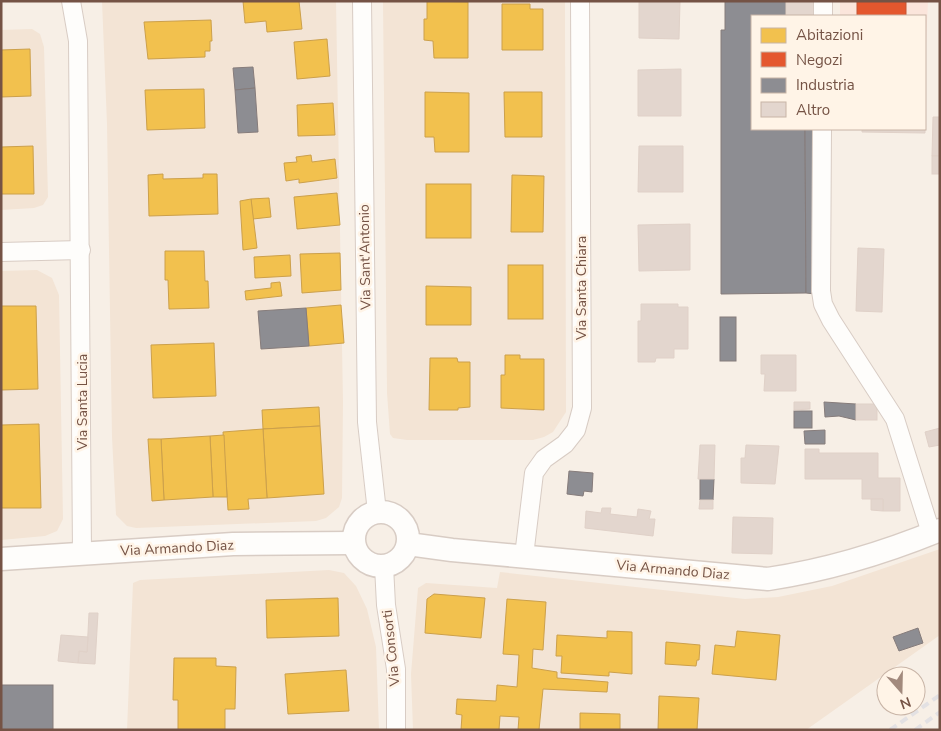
<svg xmlns="http://www.w3.org/2000/svg" width="941" height="731" viewBox="0 0 941 731" font-family="'Nunito Sans',sans-serif">
  <rect width="100%" height="100%" fill="#f7efe6"/>
  <g fill="#f3e4d5">
    <path d="M102 1H336L343 402 342 498 339 507 326 518 316 521 136 528 127 526 116 515 112 437 107 124Z"/>
    <path d="M383 1H565L566 412 553 432 544 437 533 440H407L393 438 390 434 387 393Z"/>
    <path d="M32 29 40 34 44 47 48 197 43 205 34 208 1 210V30Z"/>
    <path d="M37 270 52 278 59 295 63 519 57 531 45 536 1 540V271Z"/>
    <path d="M940 549V635L806 730H413L411 674 418 588 426 583 497 588 500 572 745 599 778 597 832 586Z"/>
    <path d="M329 570 344 573 356 586 367 609 376 647 379 730H127L133 583 140 580Z"/>
  </g>
  <path fill="#fbe5db" d="M840 1H928L926 44 925 16H840Z"/>
  <g fill="#f2c14e" stroke="#cca04b">
    <path d="M243 1H299L302 29 267 32 266 21 245 23Z"/>
    <path d="M427 1 468 2V58H434L433 41 424 40V19H427Z"/>
    <path d="M502 4H530V9H543V50H502Z"/>
    <path d="M211 20 212 41H210V51H205V57L148 59 144 22Z"/>
    <path d="M327 39 330 76 297 79 294 42Z"/>
    <path d="M30 49 31 96 1 97V50Z"/>
    <path d="M204 89 205 128 147 130 145 90Z"/>
    <path d="M425 92 469 93V152H435L434 137H425Z"/>
    <path d="M504 92H542V137H505Z"/>
    <path d="M333 103 335 135 298 136 297 105Z"/>
    <path d="M33 146 34 194H1V147Z"/>
    <path d="M311 155 312 162 335 159 337 178 299 183V179L286 181 284 163 297 162 296 157Z"/>
    <path d="M163 174V179L203 178V174H217L218 214 149 216 148 175Z"/>
    <path d="M512 175 544 176 543 232H511Z"/>
    <rect x="426" y="184" width="45" height="54"/>
    <path d="M337 193 340 225 297 229 294 197Z"/>
    <path d="M269 198 271 217 253 219 251 199Z"/>
    <path d="M251 199 257 248 243 250 240 201Z"/>
    <path d="M165 251H204L205 281H208L209 308 169 309 168 280H165Z"/>
    <path d="M340 253 341 290 302 293 300 254Z"/>
    <path d="M290 255 291 276 255 278 254 257Z"/>
    <rect x="508" y="265" width="35" height="54"/>
    <path d="M280 282 282 296 246 300 245 291 271 288V283Z"/>
    <path d="M426 286 471 287V325H426Z"/>
    <path d="M341 305 344 343 309 346 306 308Z"/>
    <path d="M1 306H36L38 389 1 390Z"/>
    <path d="M214 343 216 396 153 398 151 345Z"/>
    <path d="M505 355H520V359H544V410L501 408V375H505Z"/>
    <path d="M430 358H457L458 362H470V407L458 408V410H429Z"/>
    <path d="M319 407 320 426 263 429 262 410Z"/>
    <path d="M39 424 41 508H1V425Z"/>
    <path d="M320 426 324 494 267 498 263 429Z"/>
    <path d="M263 429 267 498 248 499 249 509 228 510 223 432Z"/>
    <path d="M224 435 227 497H213L210 436Z"/>
    <path d="M210 436 213 497 164 500 161 439Z"/>
    <path d="M148 439H161L164 500 152 501Z"/>
    <path d="M434 594 485 598 481 638 425 633 427 599Z"/>
    <path d="M338 598 339 636 267 638 266 600Z"/>
    <path d="M507 599 546 602 543 650 533 649 532 668 557 672V678L608 682 607 692 543 689 539 730H518L519 717 500 716 499 730H461L462 715 456 714 457 699 496 701 497 685 517 687 519 655 503 654Z"/>
    <path d="M607 631 632 632V674L609 672V676L561 673 562 656H556L557 635 607 638Z"/>
    <path d="M737 631 780 635 776 680 712 674 715 645 735 647Z"/>
    <path d="M666 642 700 645 699 660H697L696 666 665 664Z"/>
    <path d="M174 658H216V666L236 667 235 709H225V730H178V700H173Z"/>
    <path d="M346 670 349 711 288 714 285 674Z"/>
    <path d="M659 696 699 698 697 730H658Z"/>
    <path d="M580 713 620 714V730H580Z"/>
  </g>
  <rect fill="#e4572e" stroke="#c35635" x="857" y="1" width="49" height="15"/>
  <g fill="#8d8d92" stroke="#867c7b">
    <path d="M725 1H786V16H752V129H805L806 293 721 294V30H725Z"/>
    <path d="M253 67 255 88 235 90 233 68Z"/>
    <path d="M255 88 258 132 238 133 235 90Z"/>
    <path d="M805 129H815V294L806 293Z"/>
    <path d="M306 308 309 346 261 349 258 311Z"/>
    <rect x="720" y="317" width="16" height="44"/>
    <path d="M824 402 856 404V420L839 416 825 417Z"/>
    <rect x="794" y="411" width="18" height="17"/>
    <path d="M825 430V444H805L804 431Z"/>
    <path d="M569 471 593 473 592 492 584 491 583 496 567 494Z"/>
    <path d="M700 479H714L713 500H700Z"/>
    <path d="M918 628 923 643 899 651 893 637Z"/>
    <rect x="1" y="685" width="52" height="45"/>
  </g>
  <g fill="#e3d6ce" stroke="#e0d1c8">
    <path d="M639 1H680L679 39 639 38Z"/>
    <rect x="786" y="1" width="30" height="15"/>
    <path d="M681 69V116H638V70Z"/>
    <path d="M925 115V133L862 132V129H925Z"/>
    <path d="M933 117H940V156H932Z"/>
    <path d="M639 146H683V192H638Z"/>
    <rect x="932" y="156" width="8" height="18"/>
    <path d="M690 224V270L639 271 638 225Z"/>
    <path d="M858 248 884 249 882 312 856 311Z"/>
    <path d="M641 304H678V307H688V349H674V358H656L655 362H638V321H641Z"/>
    <path d="M761 355H796V391H764L765 374H761Z"/>
    <path d="M794 402H810V409L794 410Z"/>
    <rect x="856" y="404" width="21" height="16"/>
    <path d="M940 428V445L929 447 925 432Z"/>
    <path d="M700 445H715L714 479H698Z"/>
    <path d="M746 445 779 446 775 484 741 483V458H745Z"/>
    <path d="M805 449H819V453H878V478H900V511H883V499H862V479H805Z"/>
    <path d="M871 499H883V511L871 510Z"/>
    <path d="M700 500H713V509H699Z"/>
    <path d="M602 508H611L610 514 637 517 638 509 651 511 649 519H655L653 536 585 528 586 511 601 513Z"/>
    <path d="M733 517 773 518 772 554 732 553Z"/>
    <path d="M89 613H98L95 664 78 663 79 651 87 652Z"/>
    <path d="M61 635 88 637 87 652 79 651 78 663 58 661Z"/>
  </g>
  <g fill="none" stroke-linecap="round" stroke-linejoin="round">
    <g stroke="#d8ccc4" stroke-width="20">
      <g id="minor">
        <path d="M71 1 78 41 82 553"/>
        <path d="M362 1 367 422 377 512"/>
        <path d="M823 16V1"/>
        <path d="M822 129 821 291 823 304 831 320 895 419 931 533"/>
        <path d="M1 252 81 250"/>
        <path d="M524 556 534 473 544 459 565 444 576 430 582 408 580 1"/>
        <path d="M384 566 386 605 396 669V730"/>
      </g>
    </g>
    <g stroke="#d8ccc4" stroke-width="25">
      <g id="tertiary">
        <circle cx="381" cy="539" r="27"/>
        <path d="M408 544 452 550 768 579C828 570 884 553 940 530"/>
        <path d="M1 559 233 544 353 543"/>
      </g>
    </g>
    <use href="#minor" stroke="#fefdfb" stroke-width="18"/>
    <use href="#tertiary" stroke="#fefdfb" stroke-width="22"/>
    <g stroke="#e3e1e3" stroke-width="4" stroke-dasharray="8 5" stroke-linecap="butt">
      <path d="M890 730 940 695"/>
      <path d="M915 730 940 712"/>
    </g>
  </g>
  <g text-anchor="middle" dominant-baseline="central" stroke-width="5" stroke-linejoin="round" paint-order="stroke">
    <g font-size="14" fill="#755345" stroke="#fff4e7">
      <text transform="translate(365 257) rotate(-91)">Via Sant'Antonio</text>
      <text transform="translate(581 288) rotate(-90)">Via Santa Chiara</text>
      <text transform="translate(82 402) rotate(-90)">Via Santa Lucia</text>
      <text transform="translate(177 548) rotate(-3)">Via Armando Diaz</text>
      <text transform="translate(673 570) rotate(5)">Via Armando Diaz</text>
      <text transform="translate(391 648) rotate(-96)">Via Consorti</text>
    </g>
  </g>
  <rect width="941" height="731" fill="none" stroke="#755345" stroke-width="5"/>
  <rect x="751" y="15" width="175" height="115" fill="#fff4e7" stroke="#c8b4a6"/>
  <rect x="761" y="28" width="25" height="15" fill="#f2c14e" stroke="#c8b4a6"/>
  <text x="796" y="40" font-size="15" fill="#755345">Abitazioni</text>
  <rect x="761" y="52" width="25" height="15" fill="#e4572e" stroke="#c8b4a6"/>
  <text x="796" y="65" font-size="15" fill="#755345">Negozi</text>
  <rect x="761" y="78" width="25" height="15" fill="#8d8d92" stroke="#c8b4a6"/>
  <text x="796" y="90" font-size="15" fill="#755345">Industria</text>
  <rect x="761" y="102" width="25" height="15" fill="#e3d6ce" stroke="#c8b4a6"/>
  <text x="796" y="115" font-size="15" fill="#755345">Altro</text>
  <g transform="translate(901 691) rotate(160)"><circle r="24" fill="#fff4e7" stroke="#c8b4a6"/>
  <path d="M0-4L9 19L0 12L-9 19Z" fill="#a28a7d"/>
  <text y="-8" font-size="14" font-weight="bold" text-anchor="middle" fill="#755345">N</text>
  </g>
</svg>
